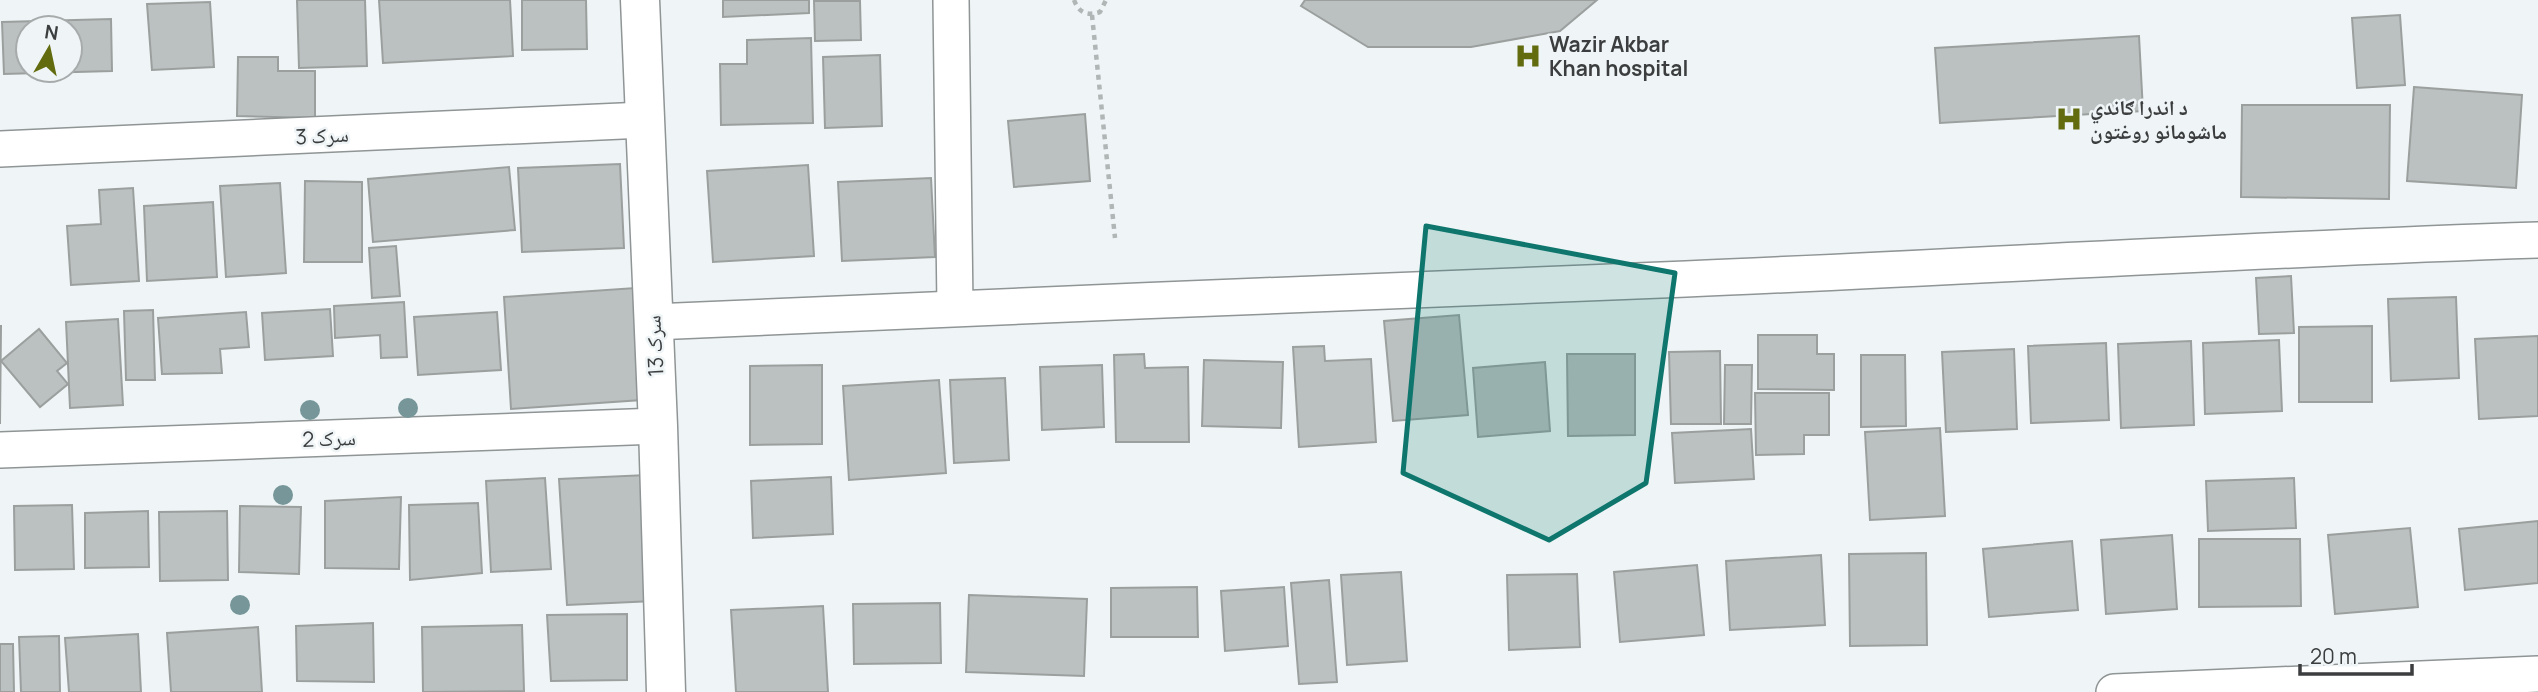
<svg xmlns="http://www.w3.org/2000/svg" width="2538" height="692" viewBox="0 0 2538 692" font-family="Manrope,'Noto Naskh Arabic',sans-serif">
  <rect width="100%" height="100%" fill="#eff5f6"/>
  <g fill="#bbc0c0" stroke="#9ba09f" stroke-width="2" fill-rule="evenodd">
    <path d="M297 0H365L367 66 299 68Z"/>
    <path d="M379 0H510L513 56 383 63Z"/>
    <path d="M522 0H586L587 49 522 50Z"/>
    <path d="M723 0H809V13L723 17Z"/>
    <path d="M1305 0H1597L1560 31 1471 47H1368L1301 6Z"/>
    <path d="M814 1H860L861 40 815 41Z"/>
    <path d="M210 2 214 67 152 70 147 4Z"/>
    <path d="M2400 15 2405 85 2357 88 2352 18Z"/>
    <path d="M111 19 112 71 4 74 2 22ZM28 28H70V70H28Z"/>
    <path d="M2139 36 2143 111 1940 123 1935 48Z"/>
    <path d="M811 38 813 123 721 125 720 64H747V40Z"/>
    <path d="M880 55 882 126 825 128 823 57Z"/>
    <path d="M238 57H278V71H315V118L237 116Z"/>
    <path d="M2414 87 2522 95 2516 188 2407 181Z"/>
    <path d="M2242 105H2390L2389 199 2241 197Z"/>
    <path d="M1085 114 1090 181 1014 187 1008 121Z"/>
    <path d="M620 164 624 248 522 252 518 168Z"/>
    <path d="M808 165 814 256 713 262 707 171Z"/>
    <path d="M509 167 515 230 373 242 368 179Z"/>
    <path d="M931 178 935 257 842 261 838 182Z"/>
    <path d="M305 181 362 182V262H304Z"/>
    <path d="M280 183 286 273 226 277 220 186Z"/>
    <path d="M133 188 139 281 71 285 67 226 101 224 99 190Z"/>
    <path d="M213 202 217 277 147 281 144 206Z"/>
    <path d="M396 246 400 296 372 298 369 248Z"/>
    <path d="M2291 276 2294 333 2259 334 2256 278Z"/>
    <path d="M635 288 642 400 511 409 504 297Z"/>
    <path d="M2456 297 2459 378 2391 381 2388 299Z"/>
    <path d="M404 302 407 357 381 358 380 335 335 338 334 306Z"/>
    <path d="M330 309 333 356 265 360 262 313Z"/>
    <path d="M153 310 155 380H126L124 311Z"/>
    <path d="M246 312 249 347 220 349 222 373 162 374 158 318Z"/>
    <path d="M497 312 501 370 418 375 414 317Z"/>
    <path d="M1459 315 1468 415 1393 421 1384 321Z"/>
    <path d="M118 319 123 405 70 408 66 322Z"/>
    <path d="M0 326H1L0 424Z"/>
    <path d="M2372 326V402H2299V327Z"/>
    <path d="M39 329 67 363 57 371 68 384 40 407 1 361Z"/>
    <path d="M1758 335H1817V354H1834V390L1758 389Z"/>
    <path d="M2538 336V416L2479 419 2475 339Z"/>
    <path d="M2279 340 2282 411 2205 414 2203 343Z"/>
    <path d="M2191 341 2194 425 2121 428 2118 344Z"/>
    <path d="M2106 343 2109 420 2031 423 2028 346Z"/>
    <path d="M1324 346 1325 361 1371 359 1376 442 1299 447 1293 347Z"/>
    <path d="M2014 349 2017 429 1946 432 1942 352Z"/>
    <path d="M1720 351 1721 424H1671L1669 352Z"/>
    <path d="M1144 354 1145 368 1188 367 1189 442H1116L1114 355Z"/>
    <path d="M1567 354H1635V435L1568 436Z"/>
    <path d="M1861 355H1905L1906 426 1861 427Z"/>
    <path d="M1204 360 1283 362 1281 428 1202 426Z"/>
    <path d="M1545 362 1550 431 1478 437 1473 368Z"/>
    <path d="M822 365V444L750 445V366Z"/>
    <path d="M1102 365 1104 427 1042 430 1040 367Z"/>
    <path d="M1725 365H1752L1751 424H1724Z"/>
    <path d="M1005 378 1009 460 954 463 950 380Z"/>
    <path d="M939 380 946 473 849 480 843 386Z"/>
    <path d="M1755 393H1829V435H1804V454L1756 455Z"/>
    <path d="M1940 428 1945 516 1870 520 1865 432Z"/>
    <path d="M1751 429 1754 479 1675 483 1672 433Z"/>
    <path d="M647 475 654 601 567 605 559 479Z"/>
    <path d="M831 477 833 534 753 538 751 481Z"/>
    <path d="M545 478 551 569 491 572 486 481Z"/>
    <path d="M2294 478 2296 528 2208 531 2206 481Z"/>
    <path d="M401 497 399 569 325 568V501Z"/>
    <path d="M478 503 482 573 410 580 409 505Z"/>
    <path d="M72 505 74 569 15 570 14 506Z"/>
    <path d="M240 506 301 507 299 574 239 572Z"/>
    <path d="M148 511 149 567 85 568V513Z"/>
    <path d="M227 511 228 580 160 581 159 512Z"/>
    <path d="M2538 521V583L2465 590 2459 529Z"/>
    <path d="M2410 528 2418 607 2335 614 2328 535Z"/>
    <path d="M2172 535 2177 609 2106 614 2101 540Z"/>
    <path d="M2199 539H2300L2301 606 2199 607Z"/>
    <path d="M2072 541 2078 610 1989 617 1983 549Z"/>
    <path d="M1926 553 1927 645 1850 646 1849 554Z"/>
    <path d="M1821 555 1825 625 1730 630 1726 561Z"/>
    <path d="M1697 565 1704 635 1620 642 1614 572Z"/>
    <path d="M1401 572 1407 661 1347 665 1341 575Z"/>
    <path d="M1577 574 1580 647 1509 650 1507 575Z"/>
    <path d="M1329 580 1337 682 1299 684 1291 583Z"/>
    <path d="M1197 587 1198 637H1111V588Z"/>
    <path d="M1284 587 1288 646 1225 651 1221 591Z"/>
    <path d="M969 595 1087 599 1084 676 966 672Z"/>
    <path d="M940 603 941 663 854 664 853 604Z"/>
    <path d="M823 606 828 692H736L731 610Z"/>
    <path d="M627 614V680L551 681 547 615Z"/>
    <path d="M373 623 374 682 297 681 296 626Z"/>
    <path d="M522 625 524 691 423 692 422 627Z"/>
    <path d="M258 627 262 692H171L167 633Z"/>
    <path d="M138 634 141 692H69L65 638Z"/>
    <path d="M59 636 60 692H21L19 637Z"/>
    <path d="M0 644H13L14 692H0Z"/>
  </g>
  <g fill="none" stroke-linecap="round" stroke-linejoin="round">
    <g stroke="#8f9495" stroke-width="38">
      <g id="street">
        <path d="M951 0 955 307"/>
        <path d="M0 149 644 120"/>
        <path d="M653 322C997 305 1342 294 1686 279 1970 267 2254 249 2538 240"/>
        <path d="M0 450 658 426"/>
        <path d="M2114 692 2538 674"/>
      </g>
    </g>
    <g stroke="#8f9495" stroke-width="41">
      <path id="secondary" d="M640 0 658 426 666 692"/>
    </g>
    <g stroke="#b0b5b6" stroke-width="4.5" stroke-dasharray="5 5" stroke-linecap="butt">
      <path d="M1074 0C1079 13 1087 16 1100 12L1106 0"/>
      <path d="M1092 15 1115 238"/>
    </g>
    <use href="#street" stroke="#fff" stroke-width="35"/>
    <use href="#secondary" stroke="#fff" stroke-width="38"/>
  </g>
  <g fill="#76969a">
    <circle cx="408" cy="408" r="10"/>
    <circle cx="310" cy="410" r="10"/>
    <circle cx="283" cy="495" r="10"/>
    <circle cx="240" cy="605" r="10"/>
  </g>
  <path fill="#0f766e" fill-opacity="0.2" stroke="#0f766e" stroke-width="5" stroke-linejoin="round" d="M1426 226 1675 273 1646 483 1549 540 1403 473Z"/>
  <defs>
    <g id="hospital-bare" transform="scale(2.1)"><path d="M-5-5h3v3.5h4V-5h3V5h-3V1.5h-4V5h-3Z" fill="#636b0f" stroke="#eff5f6" stroke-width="2.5" paint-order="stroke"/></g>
  </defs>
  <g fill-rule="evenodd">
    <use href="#hospital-bare" x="1528" y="56"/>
    <use href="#hospital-bare" x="2069" y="119"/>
  </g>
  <g text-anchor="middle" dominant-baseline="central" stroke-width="5" stroke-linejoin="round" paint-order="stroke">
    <g font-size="21" font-weight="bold" fill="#3b3d3e" stroke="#eff5f6" text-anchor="start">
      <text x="1549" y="44">Wazir Akbar<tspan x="1549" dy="24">Khan hospital</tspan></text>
      <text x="2090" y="107">د اندرا ګاندي<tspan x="2090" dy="24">ماشومانو روغتون</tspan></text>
    </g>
    <g font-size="21" fill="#3b3d3e" stroke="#eff5f6">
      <text transform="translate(322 135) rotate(-3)">سرک 3</text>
      <text transform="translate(654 346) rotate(-93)">سرک 13</text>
      <text transform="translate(329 438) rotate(-2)">سرک 2</text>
    </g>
  </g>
  <g transform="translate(49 49) rotate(9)"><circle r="33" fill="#eff5f6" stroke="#a7abac" stroke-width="2"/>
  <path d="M0-5L12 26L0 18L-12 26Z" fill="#636b0f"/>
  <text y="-10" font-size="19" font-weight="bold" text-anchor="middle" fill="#3b3d3e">N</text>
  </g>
  <path d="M2300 664v10h112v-10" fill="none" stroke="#3b3d3e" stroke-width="3.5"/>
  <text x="2310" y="664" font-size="21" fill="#3b3d3e" stroke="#eff5f6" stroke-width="5" paint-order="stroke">20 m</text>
</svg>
